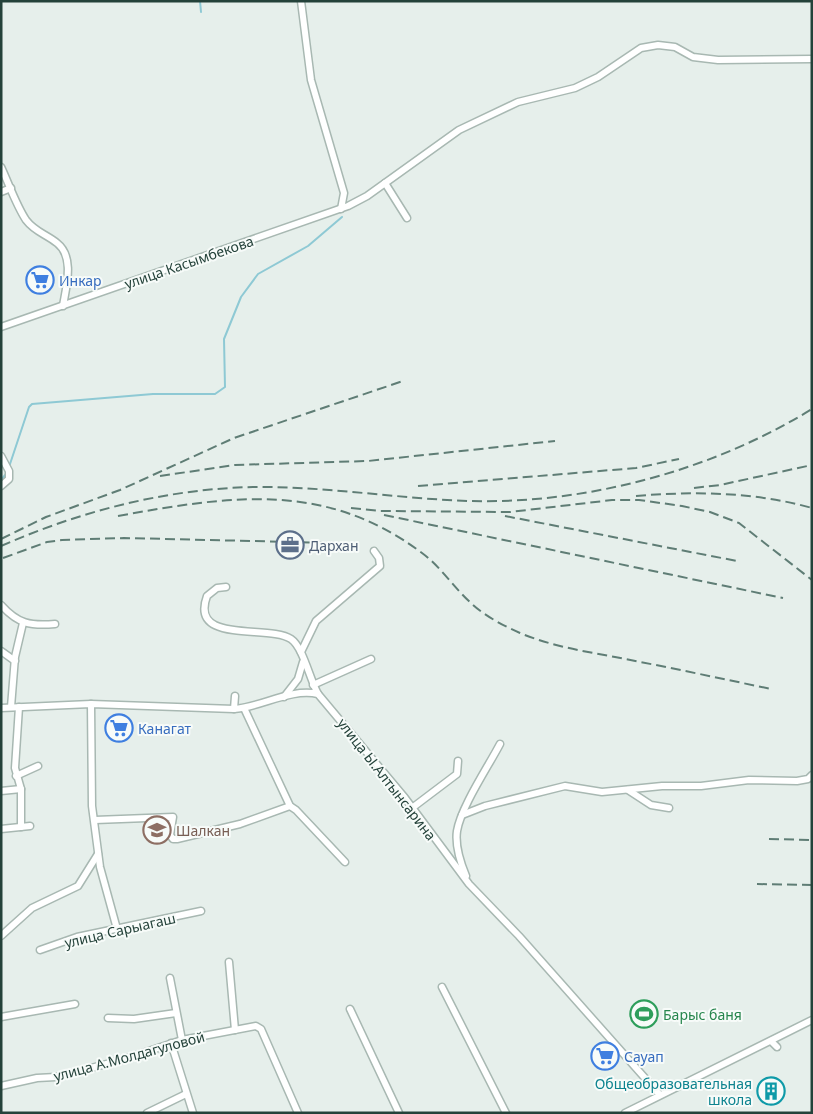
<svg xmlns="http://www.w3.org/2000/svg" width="813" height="1114" viewBox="0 0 813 1114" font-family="'Noto Sans',sans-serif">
  <rect width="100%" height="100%" fill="#e6efeb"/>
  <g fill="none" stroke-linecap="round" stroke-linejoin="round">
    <g stroke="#8ec9d4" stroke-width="2">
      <path d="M200 1 201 12"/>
      <path d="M9 467 29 407 32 404 153 394H215L225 387 224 339 241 297 258 274 308 246 342 217"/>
      <path d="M1 480 6 474"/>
    </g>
    <g stroke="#a8b8b2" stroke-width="9">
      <g id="minor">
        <path d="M301 1 311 80 344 193 341 209"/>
        <path d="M1 167C9 184 16 205 26 220 35 232 46 234 57 243 75 257 66 287 63 306"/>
        <path d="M385 183 407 218"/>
        <path d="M1 192 11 188"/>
        <path d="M1 327 348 206 367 196 459 130 518 102 575 88 598 77 641 48 658 45 675 47 693 57 718 60 812 59"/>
        <path d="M1 456 9 471V479L1 486"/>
        <path d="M226 587 217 588 207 596C189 645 269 624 291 639 303 647 310 680 318 694"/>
        <path d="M1 605C18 624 30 626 55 624"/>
        <path d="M1 651 15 661"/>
        <path d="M301 652 316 621 380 566 379 558 374 551"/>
        <path d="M313 685 371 659"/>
        <path d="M284 697 298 679 303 662"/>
        <path d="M91 704 92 806 100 867 117 929"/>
        <path d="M11 707 15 657 23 623"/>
        <path d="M19 707 15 768 21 789V827"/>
        <path d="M1 708 91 704 234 709C262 707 290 688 318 694L405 798 469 884 519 936 660 1095"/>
        <path d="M244 708 290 806 296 810 345 862"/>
        <path d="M234 709 235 696"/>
        <path d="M16 776 38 766"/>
        <path d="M628 790 651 805 669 808"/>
        <path d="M1 791 21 789"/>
        <path d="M412 808 457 774 458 761"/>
        <path d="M462 815 485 806 565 786 602 792 662 786H701L749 780 797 781 808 779 812 775"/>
        <path d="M95 820 173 817 170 835 173 839H177L240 824 290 806"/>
        <path d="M1 829 30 826"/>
        <path d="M466 876C461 864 455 845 457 831 461 807 488 767 500 744"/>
        <path d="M1 936 32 908 78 886 98 854"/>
        <path d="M40 950 77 937 201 911"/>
        <path d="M229 962 235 1030"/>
        <path d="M170 978 182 1040"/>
        <path d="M442 987 506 1113"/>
        <path d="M350 1009 399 1113"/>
        <path d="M1 1017 75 1004"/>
        <path d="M108 1018 134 1019 176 1013"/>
        <path d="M771 1041 777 1047"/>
        <path d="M171 1043 193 1113"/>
        <path d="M1 1086 37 1078 56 1077 122 1060 182 1040 256 1026 261 1029 298 1113"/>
        <path d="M147 1113 186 1094"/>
        <path d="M625 1113 812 1020"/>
      </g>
    </g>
    <use href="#minor" stroke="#fff" stroke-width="6"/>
    <g stroke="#5f7d75" stroke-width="2" stroke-dasharray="10 5" stroke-linecap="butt">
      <path d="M160 476 235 465 368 461 555 441"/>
      <path d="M418 486 636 468 679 459"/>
      <path d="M694 488 720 485 812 465"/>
      <path d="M636 496C695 491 755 492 812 508"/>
      <path d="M351 508 380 511 510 512 612 500H639L682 506 710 512 739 523 812 580"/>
      <path d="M384 515 783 598"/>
      <path d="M118 516C229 496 325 480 422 553 441 567 454 588 472 604 485 616 504 626 520 633 551 646 583 651 615 657 667 667 719 678 771 689"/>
      <path d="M505 516 737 561"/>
      <path d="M1 539 46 517 120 490 234 438 403 381"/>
      <path d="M1 546C81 511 166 489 253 487 326 486 399 499 471 501 588 504 713 470 812 409"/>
      <path d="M3 558 47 542 62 540 124 538 336 543"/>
      <path d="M769 839 812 840"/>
      <path d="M757 884 812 885"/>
    </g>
  </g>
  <defs>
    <g id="supermarket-ring" transform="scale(1.4375)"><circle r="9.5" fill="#f7fbf9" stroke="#3f7fe0" stroke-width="1.5"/><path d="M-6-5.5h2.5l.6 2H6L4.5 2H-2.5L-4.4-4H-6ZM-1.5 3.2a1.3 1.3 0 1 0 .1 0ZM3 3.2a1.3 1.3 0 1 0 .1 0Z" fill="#3f7fe0"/></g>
    <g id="office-ring" transform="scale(1.4375)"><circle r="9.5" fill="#f7fbf9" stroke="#5c6f8a" stroke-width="1.5"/><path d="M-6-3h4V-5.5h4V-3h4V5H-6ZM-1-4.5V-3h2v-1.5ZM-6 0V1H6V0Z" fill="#5c6f8a"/></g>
    <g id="school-ring" transform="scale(1.4375)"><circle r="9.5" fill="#f7fbf9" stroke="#8d6e63" stroke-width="1.5"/><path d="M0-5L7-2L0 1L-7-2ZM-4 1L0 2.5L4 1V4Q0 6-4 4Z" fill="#8d6e63"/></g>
    <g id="stadium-ring" transform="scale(1.4375)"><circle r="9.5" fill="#f7fbf9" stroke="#2e9e5b" stroke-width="1.5"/><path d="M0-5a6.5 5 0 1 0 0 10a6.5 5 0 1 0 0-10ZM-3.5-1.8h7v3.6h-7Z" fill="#2e9e5b"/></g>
    <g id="building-ring" transform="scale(1.4375)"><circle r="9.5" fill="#f7fbf9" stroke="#0f9aa8" stroke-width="1.5"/><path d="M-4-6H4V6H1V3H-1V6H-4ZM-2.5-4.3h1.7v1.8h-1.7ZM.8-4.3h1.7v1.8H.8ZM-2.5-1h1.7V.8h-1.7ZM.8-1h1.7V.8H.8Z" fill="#0f9aa8"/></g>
  </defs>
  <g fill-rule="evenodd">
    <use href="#supermarket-ring" x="40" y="280"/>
    <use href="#office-ring" x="290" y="545"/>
    <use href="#supermarket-ring" x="119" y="728"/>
    <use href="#school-ring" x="157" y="830"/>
    <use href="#stadium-ring" x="644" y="1014"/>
    <use href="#supermarket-ring" x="605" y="1056"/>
    <use href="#building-ring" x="771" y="1091"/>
  </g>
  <g text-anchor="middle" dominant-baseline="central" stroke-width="4" stroke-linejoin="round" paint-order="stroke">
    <g font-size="14" fill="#24423a" stroke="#f7fbf9">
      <text transform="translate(189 262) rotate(-19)">улица Касымбекова</text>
      <text transform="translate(387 779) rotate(52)">улица Ы.Алтынсарина</text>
      <text transform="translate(120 930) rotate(-13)">улица Сарыагаш</text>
      <text transform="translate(129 1056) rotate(-15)">улица А.Молдагуловой</text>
    </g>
    <g font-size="14" fill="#366cbe" stroke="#f7fbf9" text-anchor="start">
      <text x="59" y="280">Инкар</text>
      <text x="138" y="728">Канагат</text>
      <text x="624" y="1056">Сауап</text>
    </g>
    <g font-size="14" fill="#4e5e75" stroke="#f7fbf9" text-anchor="start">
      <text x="309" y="545">Дархан</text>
    </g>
    <g font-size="14" fill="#785e54" stroke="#f7fbf9" text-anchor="start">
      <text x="176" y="830">Шалкан</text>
    </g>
    <g font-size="14" fill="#27864d" stroke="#f7fbf9" text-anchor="start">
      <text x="663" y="1014">Барыс баня</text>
    </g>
    <g font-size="14" fill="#0d838f" stroke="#f7fbf9" text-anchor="end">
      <text x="752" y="1083">Общеобразовательная<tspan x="752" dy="16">школа</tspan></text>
    </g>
  </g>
  <rect width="813" height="1114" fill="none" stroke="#24423a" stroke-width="5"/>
</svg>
